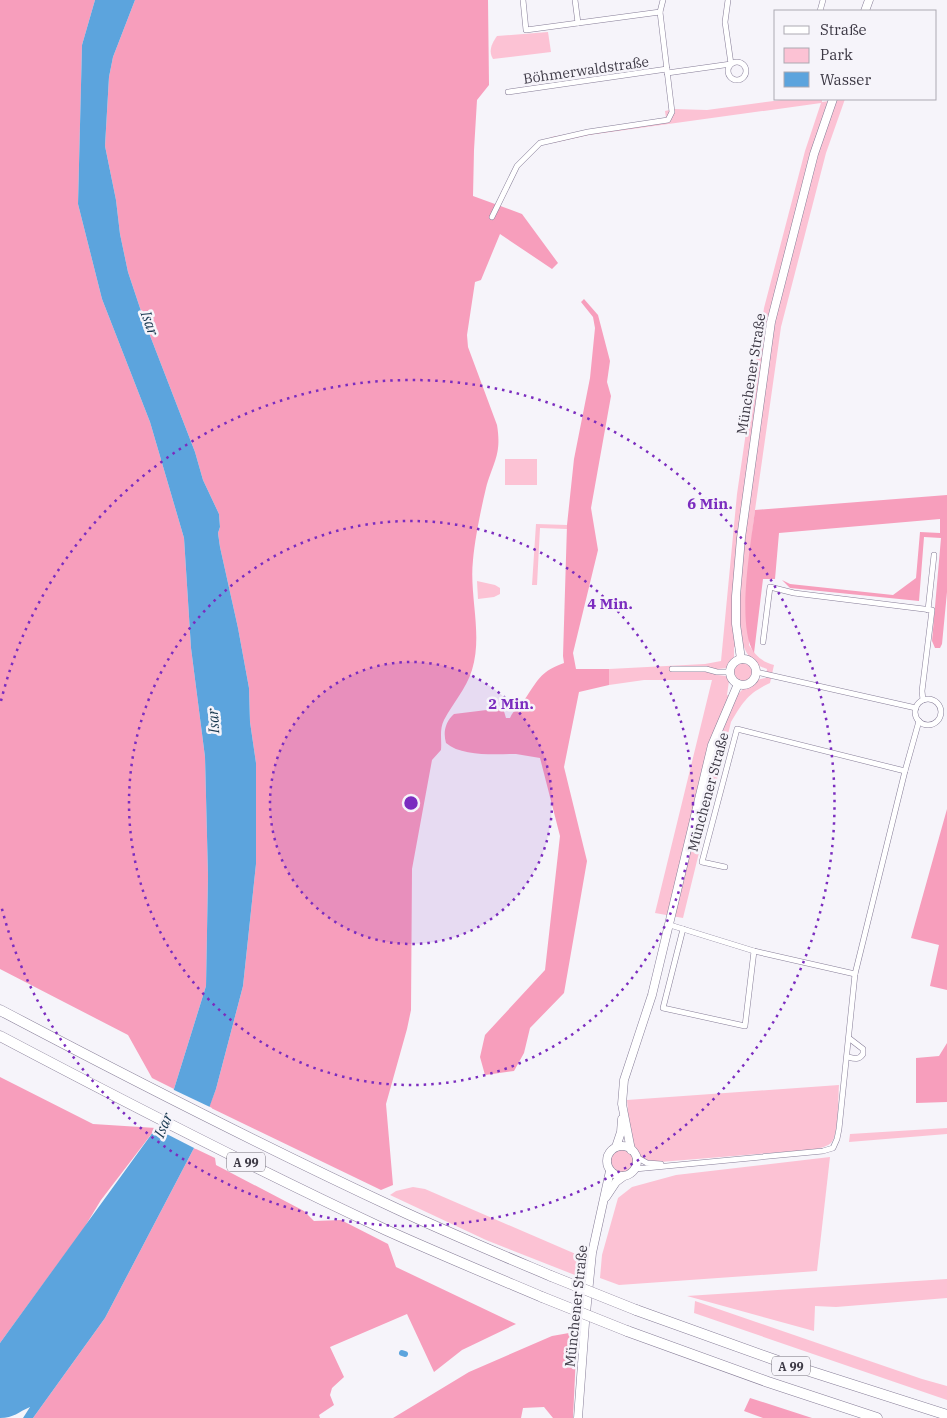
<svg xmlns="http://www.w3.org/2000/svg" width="947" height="1418" viewBox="0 0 947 1418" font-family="'IBM Plex Serif',serif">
  <rect width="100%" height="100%" fill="#f6f4fa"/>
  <g fill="#fcc2d4" fill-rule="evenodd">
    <path d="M548 32 551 52 493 59C488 51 492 43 497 36Z"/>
    <path d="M789 99H822V102L845 99 826 153 781 327 755 510 752 535 749 645C755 655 762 662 774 665L770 683C748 693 743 702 731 722L683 918 655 913 712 680H644L609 685V669L705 664 721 661 737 494 764 308 805 151 821 103 589 135 553 143 551 137 666 118 665 111 674 109 707 110ZM743 645C748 657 754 665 767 669L766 678C754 679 742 688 735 698L727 695 729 681 726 676 718 675V669L727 668 729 662 734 657V647Z"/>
    <rect x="505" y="459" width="32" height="26"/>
    <path d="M536 524 567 525V529L540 528 537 585H532Z"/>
    <path d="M477 581 495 585 500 588V594L494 597 478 599Z"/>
    <circle cx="743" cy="672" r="9"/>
    <path d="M839 1085C838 1097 839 1135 831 1143 825 1148 816 1149 809 1150L660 1162C656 1162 651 1162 648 1161 626 1153 629 1118 627 1100Z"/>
    <path d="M947 1128V1134L849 1142 850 1134Z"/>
    <circle cx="622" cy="1161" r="11"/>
    <path d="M830 1157 817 1271 619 1285 600 1278 602 1255 618 1198 632 1187 676 1175Z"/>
    <path d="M413 1187 425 1189 578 1255 585 1265V1279L486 1240 390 1195 396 1191Z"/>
    <path d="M947 1279V1298L836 1307 815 1306 814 1331 687 1296Z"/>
    <path d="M695 1301 922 1379 947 1386V1400L694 1313Z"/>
  </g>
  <g fill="#f79ebc">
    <path d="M0 0H95L82 45 78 204 102 299 150 422 184 538 191 648 205 757 208 876 206 986 174 1089 152 1078 128 1035 0 969Z"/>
    <path d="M135 0H488L489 85 477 100 474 150 473 196 522 214 558 263 552 269 500 234 481 280 475 282 467 335 468 347 497 425C502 455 493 462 486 488 481 509 475 538 473 560 469 596 483 634 472 670 466 689 453 703 444 720 439 730 442 740 441 750L432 760 412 869 411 1010 407 1029 386 1104 393 1185 381 1190 209 1107 216 1089 243 986 256 864V763L250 722 249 688 238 628 220 547 218 533 220 527 219 514 203 480 195 452 144 320 128 272 120 234 116 200 105 146 109 77 113 57Z"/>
    <path d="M584 299 598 315 610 361 607 382 611 396 591 508 598 550 573 653 576 669H609V685L579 692 564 767 587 861 564 993 530 1028 524 1053 514 1071 485 1075 480 1057 485 1035 545 970 560 836 540 758C532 757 524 755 516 754 496 754 462 757 446 743 443 733 445 722 454 714L503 708 506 718H510C514 709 521 705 527 696 539 678 542 671 564 663L563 656 567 525 574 459 590 378 595 328 593 317 581 302Z"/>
    <path d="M947 495V592L942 644 940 648H935L932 641 941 538 924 537 919 601 790 588 782 580 790 584 893 595 916 578 920 532 940 533V519L779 533 775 579H763L754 653C736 625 751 544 755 510Z"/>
    <path d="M947 809V990L930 986 939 945 911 938Z"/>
    <path d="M947 1043V1102L916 1103V1058L939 1056Z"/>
    <path d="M0 1077 93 1124 156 1128 101 1200 84 1228 0 1343Z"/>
    <path d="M194 1148 215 1158 216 1165 304 1211 314 1221 341 1220 388 1244 396 1267 516 1324 462 1350 434 1372 407 1314 330 1347 344 1377 332 1388 330 1395 334 1405 319 1415 320 1418H33L105 1318Z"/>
    <path d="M569 1333H577L573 1418H553L544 1407 523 1408 521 1418H393L469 1372 552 1336Z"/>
    <path d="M750 1398 812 1418H763L744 1411Z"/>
  </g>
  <path fill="#5ca4dd" d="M95 0H135L113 57 109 77 105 146 116 200 120 234 128 272 144 320 195 452 203 480 219 514 220 527 218 533 220 547 238 628 249 688 250 722 256 763V864L243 986 216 1089 201 1130 194 1148 105 1318 33 1418H23L30 1407C18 1412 14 1418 0 1418V1343L156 1128 174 1089 206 986 208 876 205 757 191 648 184 538 150 422 102 299 78 204 82 45Z"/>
  <path fill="#f6f4fa" d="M172 1089 212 1108 196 1149 153 1127Z"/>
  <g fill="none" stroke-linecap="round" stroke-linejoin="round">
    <path stroke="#5ca4dd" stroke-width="6" d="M402 1353 405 1354"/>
    <g stroke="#867d97" stroke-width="6">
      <g id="minor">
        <path d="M523 0 526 30 660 12"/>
        <path d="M575 0 578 23"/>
        <path d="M820 11 823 0"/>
        <circle cx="737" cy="71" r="9"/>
        <path d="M667 73 731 64 725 22 728 0"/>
        <path d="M508 92 667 69"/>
        <path d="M492 217 517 166 540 143 588 132 668 120 672 112 660 12 663 0"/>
        <path d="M928 610 934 555"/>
        <path d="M763 642 770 587 794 593 932 610 922 691 923 700"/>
        <path d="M672 669H706L717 672H730"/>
        <path d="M756 672 916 708"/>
        <circle cx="928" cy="712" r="13"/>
        <path d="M725 867 702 862 737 729 905 771"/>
        <path d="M670 925 754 951 855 974"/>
        <path d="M683 929 663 1008 745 1026 754 951"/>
        <path d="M848 1057C855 1059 859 1060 863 1054V1049L850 1039"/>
        <path d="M636 1157 647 1163 661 1164"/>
        <path d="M635 1169 823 1151 833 1148 837 1139 839 1129 855 974 905 771 919 721"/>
      </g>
    </g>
    <g stroke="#867d97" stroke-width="9">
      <g id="secondary">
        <path d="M865 11 869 0"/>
        <path d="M741 659 736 624V596L741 538 771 322 814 154 833 99"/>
        <circle cx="743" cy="672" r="13"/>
        <circle cx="622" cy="1161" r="15"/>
        <path d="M616 1147 621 1132 622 1119"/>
        <path d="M631 1150 622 1104 624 1080 652 995 712 745 738 684"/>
        <path d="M606 1197 616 1182 624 1176"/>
        <path d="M578 1418 585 1323 592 1253 610 1171"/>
      </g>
    </g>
    <g stroke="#867d97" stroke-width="11">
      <g id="motorway">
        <path d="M0 1010C131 1079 262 1146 395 1208 446 1232 499 1254 551 1276"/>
        <path d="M0 1036C127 1103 255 1169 386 1230 437 1253 490 1275 542 1297"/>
        <path d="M636 1310 778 1361 947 1415"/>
        <path d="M627 1331 768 1382 877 1418"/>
      </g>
    </g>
    <use href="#minor" stroke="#fff" stroke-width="5"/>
    <use href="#secondary" stroke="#fff" stroke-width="8"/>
    <use href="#motorway" stroke="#fff" stroke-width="10"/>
    <g stroke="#867d97" stroke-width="11" stroke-linecap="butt">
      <g id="motorway-bridge">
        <path d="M551 1276 636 1310"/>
        <path d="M542 1297 627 1331"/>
      </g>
    </g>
    <use href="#motorway-bridge" stroke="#fff" stroke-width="10"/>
  </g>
  <circle cx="411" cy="803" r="141" fill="#7b2cbf" fill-opacity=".12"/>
  <g fill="none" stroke="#7b2cbf" stroke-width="2.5" stroke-dasharray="2.5 5">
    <circle cx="411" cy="803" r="141"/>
    <circle cx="411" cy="803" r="282"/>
    <path d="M1 701A423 423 0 1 1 1 905"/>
  </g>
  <g text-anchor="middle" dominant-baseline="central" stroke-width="5" stroke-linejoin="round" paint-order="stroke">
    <g fill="#f6f4fa" stroke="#74717b" stroke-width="1">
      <rect x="227" y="1152.5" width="38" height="19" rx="4"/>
      <rect x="772" y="1356.5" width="38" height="19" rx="4"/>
    </g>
    <g font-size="12" font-weight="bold" fill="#3d3945">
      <text x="246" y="1162">A 99</text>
      <text x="791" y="1366">A 99</text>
    </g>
    <g font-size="14" fill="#3d3945" stroke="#f6f4fa">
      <text transform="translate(586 70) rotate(-8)">Böhmerwaldstraße</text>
      <text transform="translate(751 374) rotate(-81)">Münchener Straße</text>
      <text transform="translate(708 792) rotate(-75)">Münchener Straße</text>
      <text transform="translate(576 1306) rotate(-84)">Münchener Straße</text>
    </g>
    <g font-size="15" font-style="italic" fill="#193850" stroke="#f6f4fa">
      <text transform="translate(150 323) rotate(70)">Isar</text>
      <text transform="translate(213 721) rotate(-94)">Isar</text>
      <text transform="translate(163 1125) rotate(-67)">Isar</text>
    </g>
  </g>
  <circle cx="411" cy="803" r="8" fill="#7b2cbf" stroke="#f6f4fa" stroke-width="2.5"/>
  <g font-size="15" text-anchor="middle" font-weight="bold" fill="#7b2cbf" stroke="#f6f4fa" stroke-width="5" stroke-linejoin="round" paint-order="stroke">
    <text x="710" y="509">6 Min.</text>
    <text x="610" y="609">4 Min.</text>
    <text x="511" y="709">2 Min.</text>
  </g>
  <rect x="774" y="10" width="162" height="90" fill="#f6f4fa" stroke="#aca9b2"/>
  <rect x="784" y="26" width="25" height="8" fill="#ffffff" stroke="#aca9b2"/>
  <text x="820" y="35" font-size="15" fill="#3d3945">Straße</text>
  <rect x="784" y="48" width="25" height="15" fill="#fcc2d4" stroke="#aca9b2"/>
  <text x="820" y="60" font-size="15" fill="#3d3945">Park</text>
  <rect x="784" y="72" width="25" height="15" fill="#5ca4dd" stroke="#aca9b2"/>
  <text x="820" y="85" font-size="15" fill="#3d3945">Wasser</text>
</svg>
